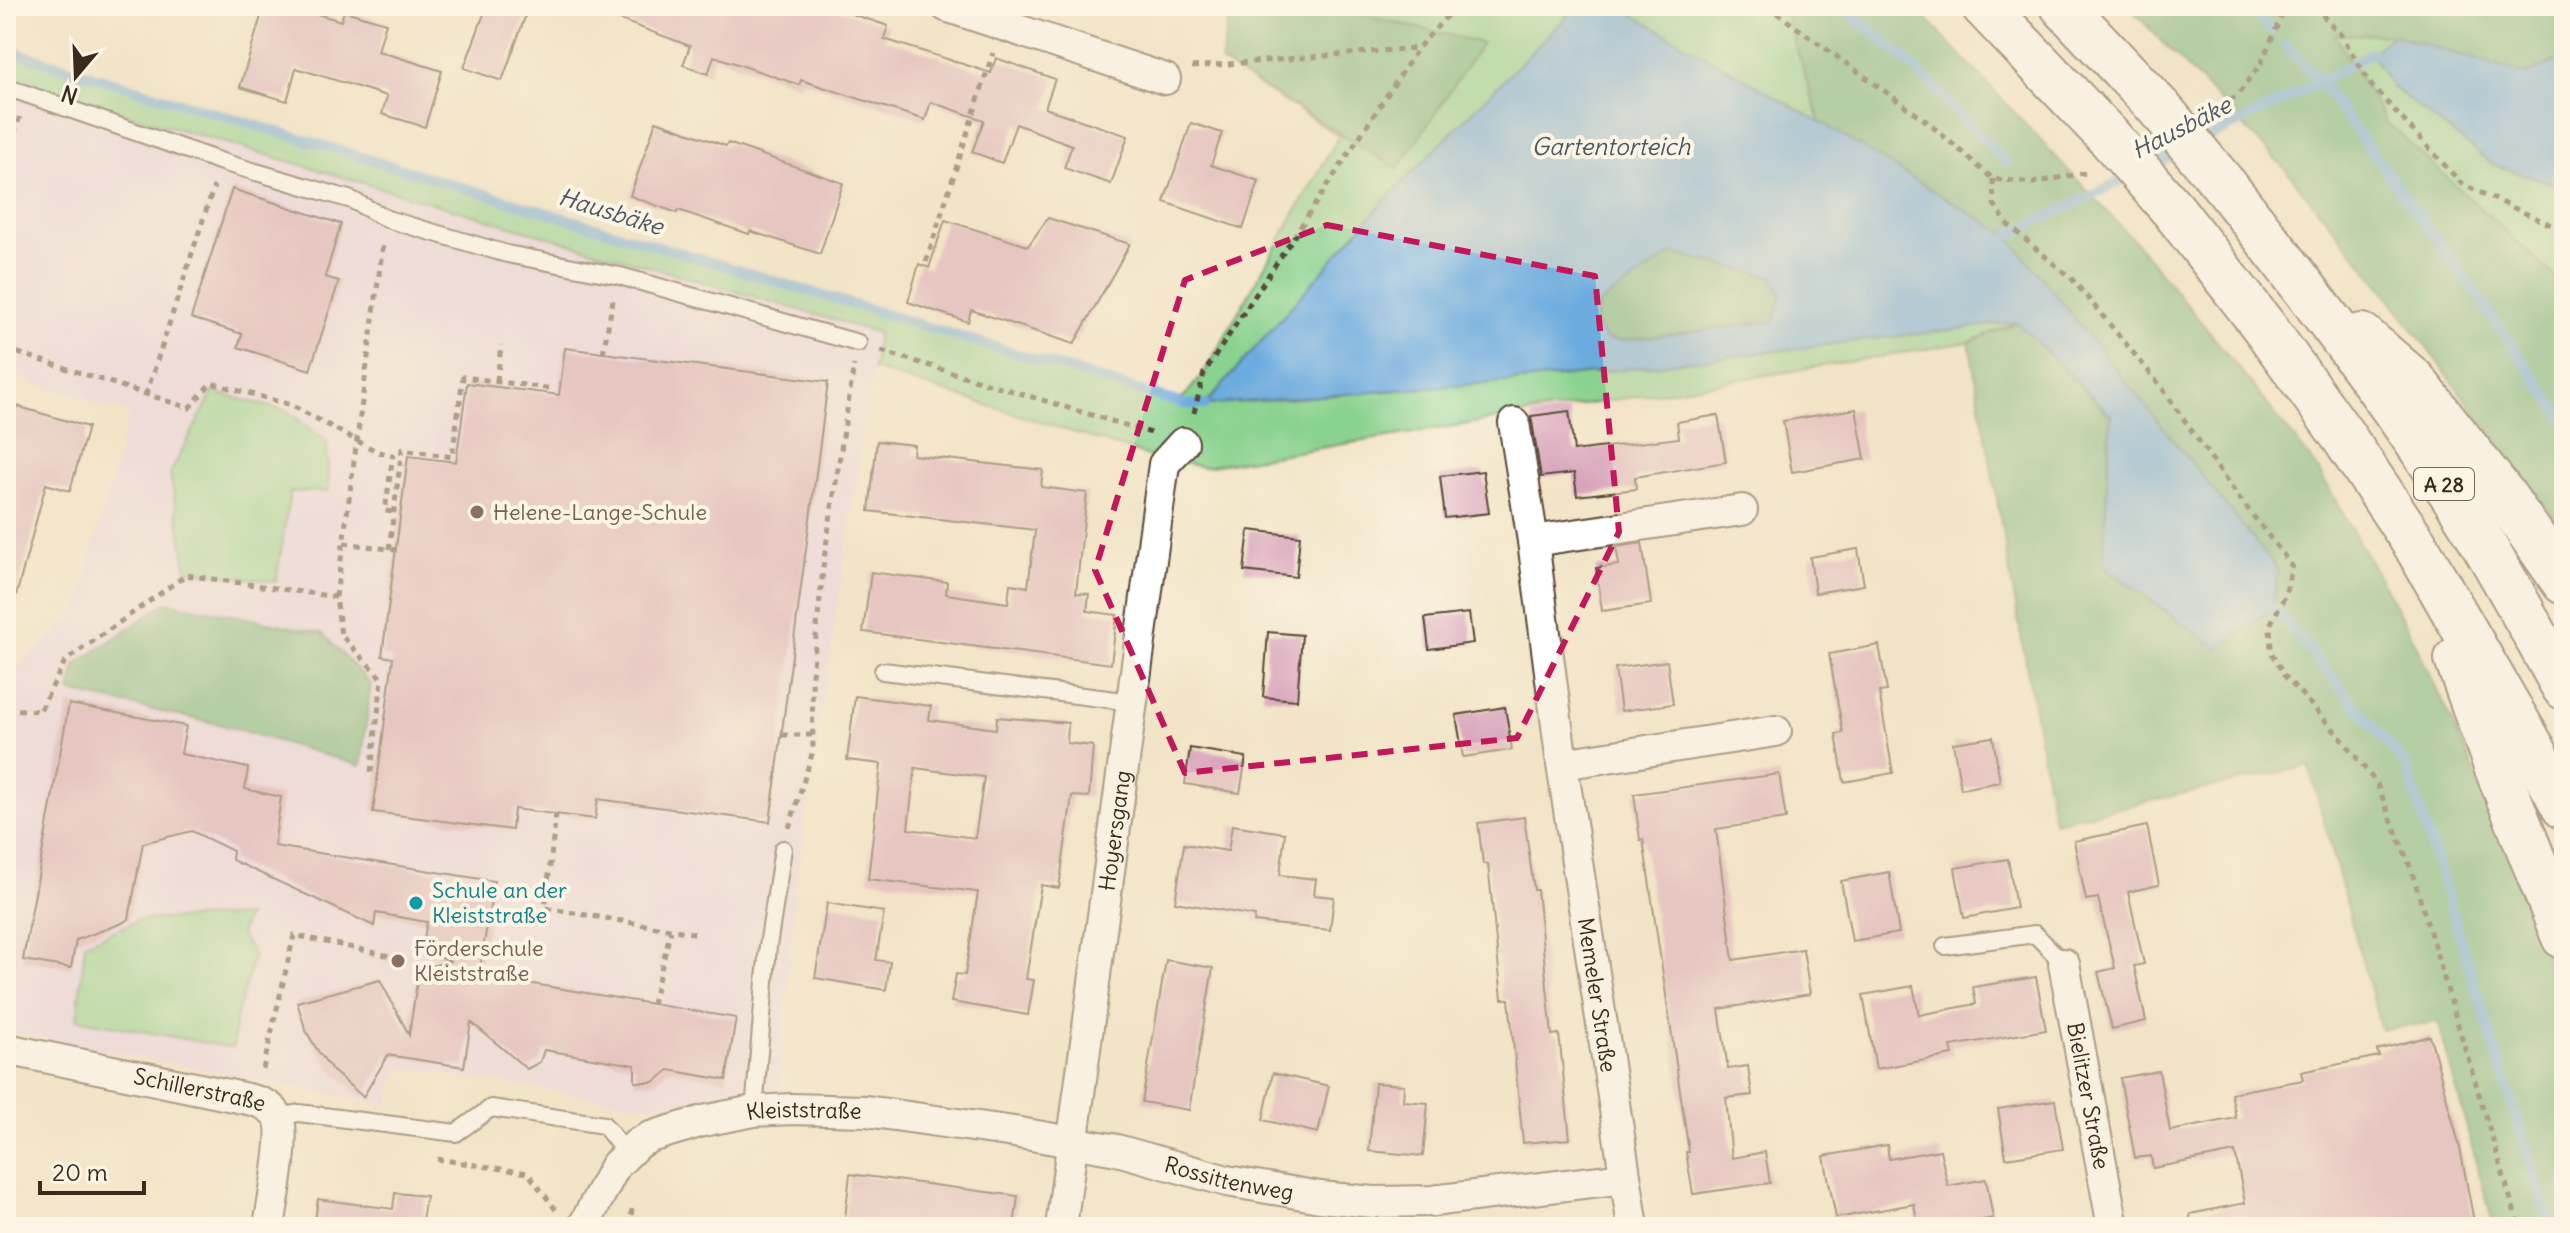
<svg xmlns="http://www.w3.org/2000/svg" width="2570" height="1233" viewBox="0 0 2570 1233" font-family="Delius,sans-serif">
  <rect width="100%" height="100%" fill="#fcf5e5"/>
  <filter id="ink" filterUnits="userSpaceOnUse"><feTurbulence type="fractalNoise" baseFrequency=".0125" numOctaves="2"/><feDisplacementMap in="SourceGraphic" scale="16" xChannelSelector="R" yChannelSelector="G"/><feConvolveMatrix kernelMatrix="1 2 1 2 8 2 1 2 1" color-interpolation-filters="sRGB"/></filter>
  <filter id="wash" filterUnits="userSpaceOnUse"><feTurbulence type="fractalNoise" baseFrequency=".006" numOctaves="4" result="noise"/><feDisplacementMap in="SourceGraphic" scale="32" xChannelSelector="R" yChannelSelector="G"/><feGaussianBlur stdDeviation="1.8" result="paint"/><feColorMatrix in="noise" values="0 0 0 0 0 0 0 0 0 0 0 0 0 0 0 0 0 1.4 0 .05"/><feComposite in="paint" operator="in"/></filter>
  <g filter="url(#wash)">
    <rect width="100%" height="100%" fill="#f2e4c7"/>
    <path fill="#e9d2ee" d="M6 79 878 333 795 889 779 1094 655 1106 397 1067 389 1105 6 1032V679L77 611 129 413 6 374Z"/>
    <g fill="#89d28f" stroke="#627e56" stroke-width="2">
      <path d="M1354 6H1783L1820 122 2008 236 2278 570 2274 607 2219 649 2103 566 2110 416 2018 322 1969 342 1204 467 1155 458 873 369 878 333 6 79V45L1169 403 1184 397 1204 373 1339 136 1221 62 1398 169 1349 12Z"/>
      <path d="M2334 34 2393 35 2527 75 2564 57V285L2386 122Z"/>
      <path d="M213 392 287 411 327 442 329 491 290 492 276 582 187 570 170 474Z"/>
      <path d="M247 916 240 934 254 956 235 1021 233 1048 77 1019 85 943 139 920Z"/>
    </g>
    <g fill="#6eb47a" stroke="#546f4c" stroke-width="2">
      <path d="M1230 6H1354L1350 12 1482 43 1398 169 1221 62Z"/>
      <path d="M1783 6H1915L2139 246 2235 364 2316 466 2410 632 2470 761 2518 876 2564 1015V1227H2494L2438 1022 2381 1030 2309 766 2054 822 1969 342 2018 322 2110 416 2103 566 2219 649 2274 607 2278 570 2008 236 1820 122Z"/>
      <path d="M2128 6H2564V57L2527 75 2393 35 2334 34 2386 122 2564 285V531L2379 284 2285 169Z"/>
      <path d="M1673 253 1773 277 1782 294 1774 321 1620 341 1605 340 1595 323 1599 304Z"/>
      <path d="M167 602 322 633 371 684 361 766 223 725 70 692 75 665Z"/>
    </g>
    <g fill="#6cabdf" stroke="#546a7e" stroke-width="2" fill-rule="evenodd">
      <path d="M1618 6 1820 122 2008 236 2278 570 2273 607 2219 649 2103 565 2111 415 2017 322 1542 379 1205 405 1385 200 1573 10ZM1673 253 1773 277 1782 294 1774 321 1620 341 1605 339 1595 323 1599 304Z"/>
      <path d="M2393 35 2527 75 2564 57V187L2494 165 2391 86 2371 53Z"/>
    </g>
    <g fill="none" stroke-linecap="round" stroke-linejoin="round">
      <g stroke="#6cabdf" stroke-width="10">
        <path d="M1840 6 1909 62 2006 162"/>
        <path d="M2248 6 2271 30"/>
        <path d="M2285 45 2320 82 2475 292 2564 419"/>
        <path d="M6 50 1184 404 1205 405"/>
        <path d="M2203 140 2320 82 2371 53"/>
        <path d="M2149 167 2181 151"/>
        <path d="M2008 236 2131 176"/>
        <path d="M2273 607 2406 765 2551 1227"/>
      </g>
    </g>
    <g id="blocks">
      <g fill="#d8a2bb" fill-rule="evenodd">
        <path d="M264 6H290L341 21 344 11 386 23 378 51 442 71 425 127 382 114 387 96 296 68 287 101 240 87Z"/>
        <path d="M487 6H529L502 81 464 68Z"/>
        <path d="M592 6H828L888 26 884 39 991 73 996 58 1055 79 1045 108 1128 136 1111 184 1064 168 1072 145 1016 124 1002 163 972 152 984 120 931 102 925 120 801 80 799 85 714 56 708 74 683 65 690 46 591 9Z"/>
        <path d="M656 121 726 146 728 143 843 183 820 254 750 231 749 234 678 210 677 213 630 196Z"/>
        <path d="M1191 123 1222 133 1211 165 1259 181 1243 229 1164 202Z"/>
        <path d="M232 189 341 224 325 277 339 281 310 370 238 347 242 334 191 318Z"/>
        <path d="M1048 218 1130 244 1074 344 971 310 968 322 908 302 919 264 929 268 945 220 1028 246Z"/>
        <path d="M565 348 828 382 770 822 598 799 595 819 514 809 512 830 373 812 393 658 382 656 408 456 456 462 467 383 559 395Z"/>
        <path d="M6 403 88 427 70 491 46 484 15 600 6 599Z"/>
        <path d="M1856 409 1865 459 1792 472 1783 421Z"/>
        <path d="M1569 411 1574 451 1679 438 1677 422 1718 415 1726 462 1635 477 1636 489 1577 496 1574 473 1541 477 1531 416Z"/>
        <path d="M877 441 914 445 913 455 1043 470 1041 487 1087 493 1076 593 1089 594 1087 611 1117 615 1111 664 863 632 871 572 947 582 946 594 1008 603 1010 584 1028 587 1035 530 869 511Z"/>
        <path d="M1483 471 1489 513 1445 518 1440 476Z"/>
        <path d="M1249 530 1300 536 1296 577 1244 571Z"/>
        <path d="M1642 543 1651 604 1602 611 1596 568 1619 565 1616 547Z"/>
        <path d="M1858 549 1864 585 1815 593 1810 557Z"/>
        <path d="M1469 613 1473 643 1429 649 1425 618Z"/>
        <path d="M1268 632 1302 635 1297 700 1263 697Z"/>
        <path d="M1879 645 1887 691 1879 692 1893 773 1844 782 1836 734 1843 733 1829 654Z"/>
        <path d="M1667 661 1673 704 1621 711 1615 668Z"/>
        <path d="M855 696 931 706 929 720 996 729 997 717 1068 723 1067 743 1093 746 1089 797 1072 796 1059 888 1041 885 1026 979 1034 980 1028 1015 951 1002 956 974 965 975 978 892 868 879 881 764 847 760ZM915 768 984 777 975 838 908 829Z"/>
        <path d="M69 704 186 726 181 754 248 768 245 789 281 797 274 846 494 881 479 975 736 1018 726 1080 669 1070 654 1082H635V1065L544 1050 540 1062 527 1069 471 1022 464 1067 388 1055 363 1097 333 1071 318 1051 306 1031 297 1002 380 980 409 1035 419 969 450 961 422 949 427 922 376 913 374 926 232 860 233 851 192 831 143 843 129 919 120 924 76 940 71 968 23 960Z"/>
        <path d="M1505 707 1512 750 1463 757 1456 715Z"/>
        <path d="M1993 737 2000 782 1961 789 1953 743Z"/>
        <path d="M1190 748 1246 757 1240 793 1185 784Z"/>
        <path d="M1779 774 1786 819 1716 829 1733 960 1803 949 1810 994 1719 1009 1728 1069 1748 1066 1752 1095 1726 1098 1732 1158 1765 1152 1770 1183 1693 1194 1686 1152H1689L1643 839 1640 840 1634 794Z"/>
        <path d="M1524 817 1534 890H1537L1552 1035 1559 1034 1570 1139 1523 1143 1509 999H1502L1488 864H1483L1478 823Z"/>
        <path d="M1232 825 1285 833 1280 875 1316 879 1314 895 1334 897 1330 930 1254 922 1255 916 1175 902 1184 844 1228 851Z"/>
        <path d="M2147 826 2159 885 2128 892 2144 964 2134 966 2146 1021 2112 1029 2098 972 2115 968 2098 898 2086 900 2074 841Z"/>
        <path d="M2008 859 2016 908 1964 918 1955 868Z"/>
        <path d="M1889 872 1899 933 1852 941 1841 881Z"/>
        <path d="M827 903 884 912 876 960 890 962 886 990 815 978Z"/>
        <path d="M1166 960 1213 968 1189 1110 1142 1102Z"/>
        <path d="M2036 977 2046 1030 1951 1046 1953 1055 1876 1069 1863 995 1913 986 1919 1015 1976 1004 1973 987Z"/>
        <path d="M2430 1036 2460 1148 2475 1227H2191L2190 1214 2245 1203 2235 1152 2153 1168 2151 1156 2135 1158 2120 1078 2159 1071 2170 1131 2236 1118 2231 1093 2303 1080 2301 1072 2379 1056 2377 1050Z"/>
        <path d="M1273 1073 1329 1086 1318 1133 1263 1120Z"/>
        <path d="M1375 1083 1404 1085 1403 1101 1428 1103 1423 1156 1369 1151Z"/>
        <path d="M2055 1100 2063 1149 2006 1158 1998 1109Z"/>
        <path d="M1887 1145 1889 1159 1940 1150 1948 1186 1986 1179 1993 1218 1948 1227H1918L1914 1204 1836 1218 1824 1156Z"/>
        <path d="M850 1174 1018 1196 1014 1227H844Z"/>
        <path d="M395 1193 426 1196 421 1227H314L318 1199 393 1209Z"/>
      </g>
    </g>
  </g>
  <g filter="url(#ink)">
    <use href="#blocks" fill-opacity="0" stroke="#564637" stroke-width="2"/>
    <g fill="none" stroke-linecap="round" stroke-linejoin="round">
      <g stroke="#564637" stroke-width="20">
        <g id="service">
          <path d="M6 87 222 162 352 200 387 219 507 254 620 276 858 343"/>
          <path d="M883 671 1132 702"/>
          <path d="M1945 946 2035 934 2064 964"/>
          <path d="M754 1111 768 946 783 849"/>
          <path d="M279 1117 299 1113 456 1133 491 1108 604 1125 626 1153"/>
        </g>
      </g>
      <g stroke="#564637" stroke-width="34">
        <g id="minor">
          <path d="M946 6 1165 79"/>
          <path id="s1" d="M1514 423 1533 541 1562 764 1633 1227"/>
          <path d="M1533 541 1742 510"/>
          <path d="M1562 764 1776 731"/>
          <path id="s2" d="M2064 964 2113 1227"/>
          <path id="s3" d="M6 1049 238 1097C252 1100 268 1102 277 1115 288 1130 272 1205 269 1227"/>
          <path id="s4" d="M583 1227 615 1166 637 1144 650 1137 703 1121 754 1111 791 1109 866 1111 1014 1132 1117 1150 1227 1181 1320 1197 1374 1202 1432 1201 1625 1178"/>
          <path id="s5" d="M1061 1227 1164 464 1183 443"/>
        </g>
      </g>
      <g stroke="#564637" stroke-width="48">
        <g id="motorway">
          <path d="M1984 6 2108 136"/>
          <path d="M2063 6 2161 110"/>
          <path d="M2226 187C2310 294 2393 402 2467 517 2502 572 2532 630 2564 687"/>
          <path d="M2174 211 2265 328 2343 436 2415 544 2533 749 2564 807"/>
          <path d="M2362 336 2414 381 2504 496 2564 582"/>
          <path d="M2457 659 2496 766 2564 937"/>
        </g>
      </g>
      <g stroke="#564637" stroke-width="5" stroke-dasharray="6 6" stroke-linecap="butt">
        <path d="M1767 6 1926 121 1993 179 2033 183 2090 172"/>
        <path d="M2314 6 2342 36 2371 85 2462 184 2564 231"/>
        <path d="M1192 67 1417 48"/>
        <path d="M2209 111 2238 95 2261 63 2286 6"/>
        <path d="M7 157 20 116"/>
        <path d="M1993 179 1994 204 2008 225 2072 279 2160 385 2231 487 2292 566 2285 596 2270 625 2271 652 2284 675 2342 739 2377 784 2411 869 2519 1227"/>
        <path d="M926 262 993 53"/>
        <path d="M6 349 189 408 211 383 291 405 378 452 393 455 385 511 395 512"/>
        <path d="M881 351 1151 433"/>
        <path d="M603 353 613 300"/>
        <path d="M497 381 501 345"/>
        <path d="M146 395 214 186"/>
        <path d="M1194 413 1204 373 1418 48 1456 6"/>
        <path d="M344 543 395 550"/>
        <path d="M389 549 402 449 452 457 463 377 554 389"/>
        <path d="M6 709 40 711 65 661 186 575 336 597"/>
        <path d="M782 735H814"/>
        <path d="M371 772 382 679 341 635 336 597 383 244"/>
        <path d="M556 814 545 908 699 934"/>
        <path d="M789 828 813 751 812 675 824 559 854 365"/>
        <path d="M652 1004 671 930"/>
        <path d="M263 1069 294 935 399 958"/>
        <path d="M437 1159 528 1173 556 1210"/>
        <path d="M630 1227 632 1208"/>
      </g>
      <use href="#service" stroke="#fff" stroke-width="16"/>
      <use href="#minor" stroke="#fff" stroke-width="30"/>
      <use href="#motorway" stroke="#fff" stroke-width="44"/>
      <g stroke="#564637" stroke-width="48" stroke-linecap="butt">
        <g id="motorway-bridge">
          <path d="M2161 110 2226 187"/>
          <path d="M2108 136 2174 211"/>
        </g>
      </g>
      <use href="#motorway-bridge" stroke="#fff" stroke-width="44"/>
    </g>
  </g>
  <path d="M0 0H2570V1233H0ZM1327 225 1595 276 1619 532 1517 738 1185 773 1095 570 1185 280Z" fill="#f2e4c7" fill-opacity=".55" fill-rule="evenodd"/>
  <path fill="none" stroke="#c2185b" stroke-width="6" stroke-dasharray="16 10" stroke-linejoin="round" d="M1327 225 1595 276 1619 532 1517 738 1185 773 1095 570 1185 280Z"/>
  <g fill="#8d6e63" stroke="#fcf5e5" stroke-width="3">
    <circle cx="477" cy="512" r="8"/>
    <circle cx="398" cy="961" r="8"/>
  </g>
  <circle fill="#0f9aa8" stroke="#fcf5e5" stroke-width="3" cx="416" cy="903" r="8"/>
  <g text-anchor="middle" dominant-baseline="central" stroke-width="8" stroke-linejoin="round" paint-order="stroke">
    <rect fill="#fcf5e5" stroke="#75675a" stroke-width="2" x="2414" y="468" width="60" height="32" rx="6"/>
    <g font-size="20" font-weight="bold" fill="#3b2a1e">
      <text x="2444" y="484">A 28</text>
    </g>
    <g font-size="22" fill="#785e54" stroke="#fcf5e5" text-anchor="start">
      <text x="493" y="512">Helene-Lange-Schule</text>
      <text x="414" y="948">Förderschule<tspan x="414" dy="25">Kleiststraße</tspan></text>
    </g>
    <g font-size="22" fill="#3b2a1e" stroke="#fcf5e5">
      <text stroke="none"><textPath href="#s5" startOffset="400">Hoyersgang</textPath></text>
      <text stroke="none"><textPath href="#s1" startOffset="578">Memeler Straße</textPath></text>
      <text stroke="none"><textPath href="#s3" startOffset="198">Schillerstraße</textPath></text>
      <text stroke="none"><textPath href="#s2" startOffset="134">Bielitzer Straße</textPath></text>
      <text stroke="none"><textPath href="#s4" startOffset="272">Kleiststraße</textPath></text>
      <text stroke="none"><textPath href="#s4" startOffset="704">Rossittenweg</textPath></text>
    </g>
    <g font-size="22" fill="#0d838f" stroke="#fcf5e5" text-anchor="start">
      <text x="432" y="890">Schule an der<tspan x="432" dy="25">Kleiststraße</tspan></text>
    </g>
    <g font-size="24" font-style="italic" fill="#4c5762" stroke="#fcf5e5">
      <text transform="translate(2181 127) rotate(-27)">Hausbäke</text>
      <text x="1611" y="146">Gartentorteich</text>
      <text transform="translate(611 211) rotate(17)">Hausbäke</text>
    </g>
  </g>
  <rect width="2570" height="1233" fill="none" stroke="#fcf5e5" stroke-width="32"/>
  <g transform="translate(76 76) rotate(199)" stroke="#fcf5e5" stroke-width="6" paint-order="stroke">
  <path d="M0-6L14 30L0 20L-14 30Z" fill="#3b2a1e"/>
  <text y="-12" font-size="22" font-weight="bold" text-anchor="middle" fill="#3b2a1e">N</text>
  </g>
  <path d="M40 1181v12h104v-12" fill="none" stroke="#3b2a1e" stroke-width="4"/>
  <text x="52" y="1181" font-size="24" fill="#3b2a1e" stroke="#fcf5e5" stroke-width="6" paint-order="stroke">20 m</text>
</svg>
